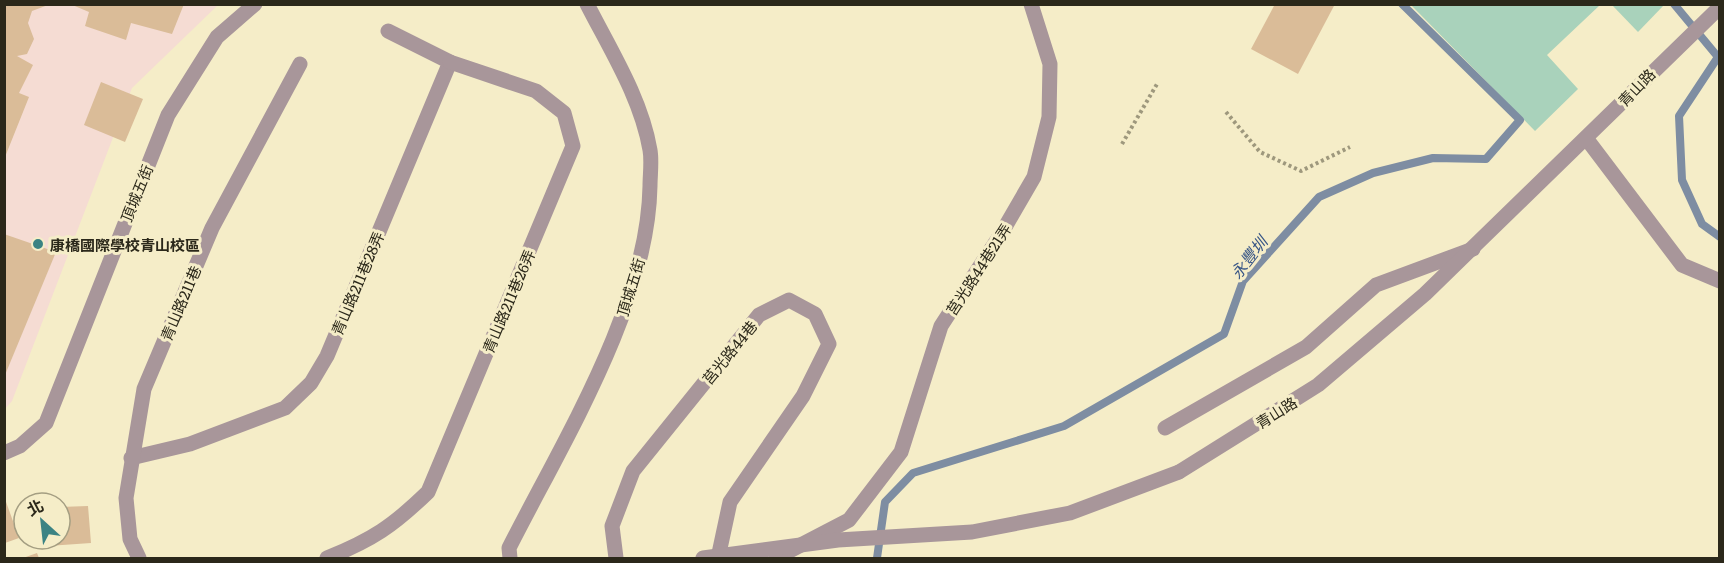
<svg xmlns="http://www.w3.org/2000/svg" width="1724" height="563" viewBox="0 0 1724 563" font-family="Literata,'Noto Sans TC',serif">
  <rect width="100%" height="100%" fill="#f5edc8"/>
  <path fill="#f5dcd3" d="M5 5H218L132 88 12 401 5 409Z"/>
  <g fill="#a9d2bb">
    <path d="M1411 5H1600L1547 55 1578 89 1535 131Z"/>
    <path d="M1664 5 1638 32 1612 5 1664 4Z"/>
  </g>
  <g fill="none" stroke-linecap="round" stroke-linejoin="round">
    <g stroke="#7e8da2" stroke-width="8">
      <path d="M1674 4 1718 57 1679 116 1682 180 1702 224 1720 237"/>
      <path d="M877 558 885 502 913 473 1064 426 1224 334 1243 281 1319 197 1373 173 1433 158 1486 159 1520 120 1402 4"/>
    </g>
  </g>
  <g fill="#dabc98">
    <path d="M70 4H184L172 34 131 23 126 40 85 26 89 12Z"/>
    <path d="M1275 4H1335L1298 74 1251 49Z"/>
    <path d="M4 5H48L32 11 28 23 34 39 27 54 17 56 33 65 19 93 29 97 5 157Z"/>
    <path d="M101 82 143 99 125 142 84 125Z"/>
    <path d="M4 234 56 252 5 375H4Z"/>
    <path d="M5 499 19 538 5 543Z"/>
    <path d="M88 506 91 543 48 546V539H60V507Z"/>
    <path d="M37 553 39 558H23Z"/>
  </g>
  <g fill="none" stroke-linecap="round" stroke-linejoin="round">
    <g stroke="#9e987d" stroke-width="4" stroke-dasharray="3 3" stroke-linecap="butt">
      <path d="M1226 112 1260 152 1301 171 1350 147"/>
      <path d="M1122 144 1157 84"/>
    </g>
    <g stroke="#a8969a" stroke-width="15">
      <path d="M1586 138 1682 265 1720 281"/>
      <path d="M1165 428 1306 347 1376 285 1473 249"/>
      <path d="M4 453 20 446 46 423 168 115 217 37 255 4"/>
      <path d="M131 458 190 444 285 408 311 383 327 356 450 62 388 31"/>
      <path d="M139 558 130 539 126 498 144 389 212 228 300 64"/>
      <path d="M327 558C372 540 393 526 428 492L573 146 564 113 536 91 450 62"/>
      <path d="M510 558 509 548C563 441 648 306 650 186 650 175 652 161 650 150 641 98 611 51 587 4"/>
      <path d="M616 558 612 526 633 471 759 315 789 300 815 314 829 344 803 396 730 502 718 558"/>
      <path d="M776 558 849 520 901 452 941 326 1001 234 1034 177 1049 117 1050 64 1031 4"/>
    </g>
    <path stroke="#a8969a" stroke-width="15" d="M1179 472 1318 385 1425 294 1720 7"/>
    <path stroke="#a8969a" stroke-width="15" d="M703 558 838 540 972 532 1070 513 1179 472"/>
  </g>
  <circle fill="#3b8383" stroke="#f5edc8" stroke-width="2" cx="38" cy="244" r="6"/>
  <g text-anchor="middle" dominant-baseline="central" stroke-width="6" stroke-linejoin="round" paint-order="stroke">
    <g font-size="15" fill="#2b281a" stroke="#f5edc8">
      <text transform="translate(1636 87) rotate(-46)">青山路</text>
      <text transform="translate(136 193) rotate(-68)">頂城五街</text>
      <text transform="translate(978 269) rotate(-57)">莒光路44巷21弄</text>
      <text transform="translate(357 283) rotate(-67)">青山路211巷28弄</text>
      <text transform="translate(630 287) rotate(-73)">頂城五街</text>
      <text transform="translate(508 301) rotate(-67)">青山路211巷26弄</text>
      <text transform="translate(180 303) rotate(-67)">青山路211巷</text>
      <text transform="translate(729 352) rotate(-51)">莒光路44巷</text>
      <text transform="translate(1276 412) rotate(-32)">青山路</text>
    </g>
    <g font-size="15" font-weight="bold" fill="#2b281a" stroke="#f5edc8" text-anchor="start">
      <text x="50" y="244">康橋國際學校青山校區</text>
    </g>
    <g font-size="16" font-style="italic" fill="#375586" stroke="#f5edc8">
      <text transform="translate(1248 257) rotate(-52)">永豐圳</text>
    </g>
  </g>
  <rect width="1724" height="563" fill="none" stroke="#2b281a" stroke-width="12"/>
  <g transform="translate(42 521) rotate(333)"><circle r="28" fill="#f5edc8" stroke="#a49e82" stroke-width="1.5"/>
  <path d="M0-4.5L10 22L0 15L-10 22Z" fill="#3b8383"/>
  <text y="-9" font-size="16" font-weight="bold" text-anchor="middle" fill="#2b281a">北</text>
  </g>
</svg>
